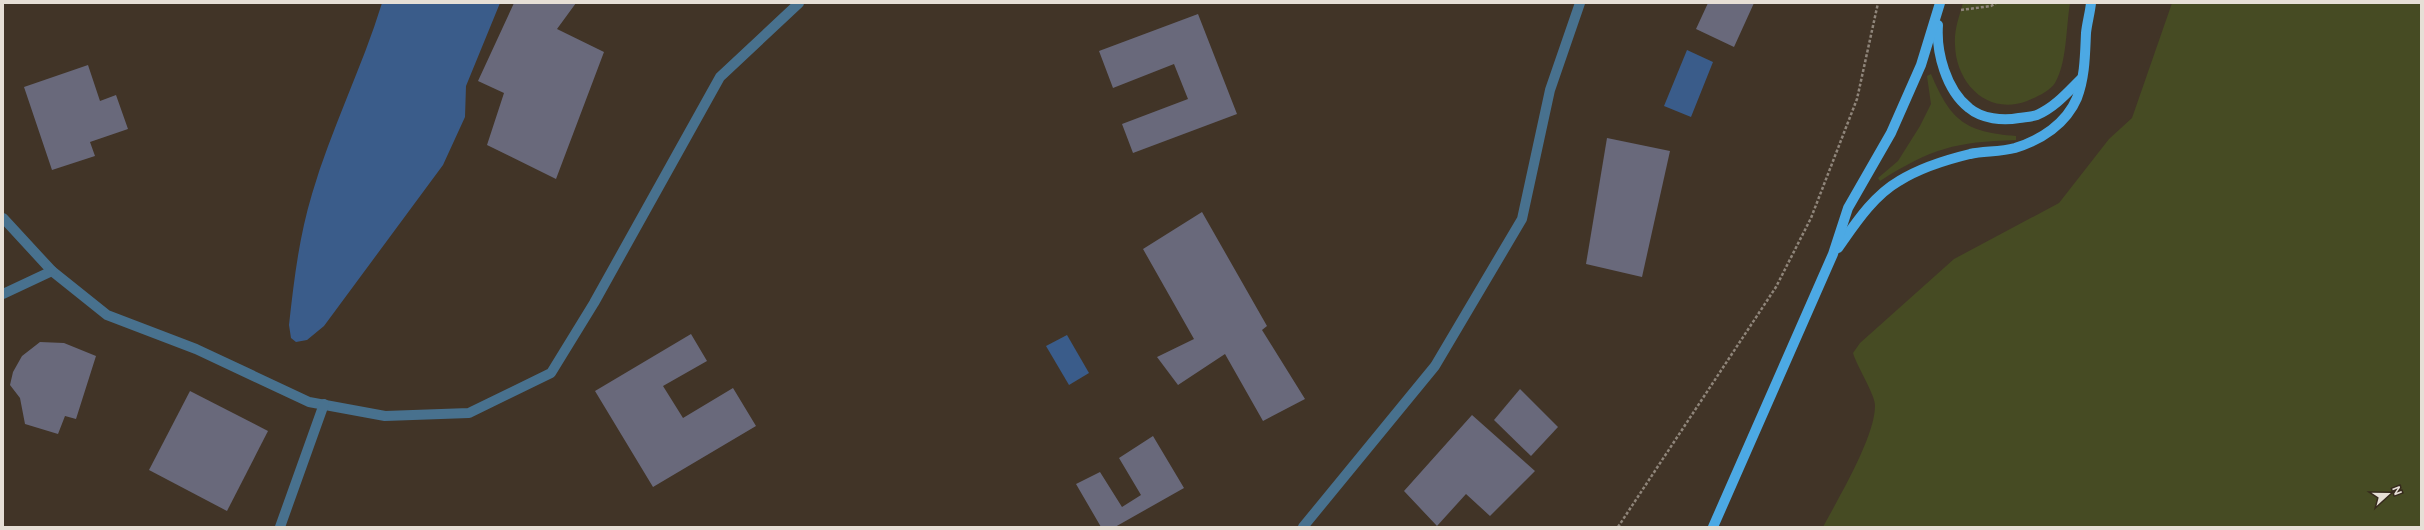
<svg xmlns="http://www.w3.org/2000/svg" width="2424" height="530" viewBox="0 0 2424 530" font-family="Figtree,sans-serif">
  <rect width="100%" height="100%" fill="#413427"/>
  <g fill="#464b23">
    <path d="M1963 3H2070C2066 27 2067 63 2055 83 2049 92 2036 97 2027 101 1987 116 1956 83 1955 45 1954 30 1959 17 1963 3Z"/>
    <path d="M2172 3H2421V527H1823C1838 499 1875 437 1875 406 1875 394 1857 367 1853 353L1860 343 1954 259 2059 203 2109 139 2132 118Z"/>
    <path d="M1931 74C1951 121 1965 132 2016 136V140C1955 142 1932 148 1880 181L1878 178 1898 161 1920 126 1931 104 1927 76Z"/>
  </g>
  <g fill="#3a5c8a">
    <path d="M382 3H500L466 86 465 117 443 165 324 326 307 340 296 342 291 338 289 325C294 280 299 237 312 194 331 129 362 68 382 3Z"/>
    <path d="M1687 50 1713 62 1691 117 1664 106Z"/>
    <path d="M1067 335 1089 373 1069 385 1046 346Z"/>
  </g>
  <g fill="#69697b">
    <path d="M514 3H576L557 29 604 52 556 179 487 145 504 93 478 81Z"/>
    <path d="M1708 3H1754L1734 47 1696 29Z"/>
    <path d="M1198 14 1237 114 1133 153 1122 124 1188 99 1174 64 1113 88 1099 51Z"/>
    <path d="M88 65 100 101 116 95 128 129 90 142 95 156 52 170 24 87Z"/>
    <path d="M1607 138 1670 151 1642 277 1586 264Z"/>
    <path d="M1202 212 1267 326 1262 330 1305 399 1263 421 1225 354 1178 385 1157 357 1194 339 1143 249Z"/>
    <path d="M691 334 707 361 663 386 683 418 733 388 756 426 653 487 595 391Z"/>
    <path d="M40 342 64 343 96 356 76 419 65 416 58 434 25 424 20 398 10 385 13 372 22 356Z"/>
    <path d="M1520 389 1558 427 1531 456 1494 420Z"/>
    <path d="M190 391 268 431 227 511 149 470Z"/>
    <path d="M1472 415 1535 471 1490 516 1466 494 1437 526 1404 491Z"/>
    <path d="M1153 436 1184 488 1115 527H1101L1076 484 1100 472 1122 507 1141 495 1119 458Z"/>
  </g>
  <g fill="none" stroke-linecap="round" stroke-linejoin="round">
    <g stroke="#8f857a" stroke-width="2.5" stroke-dasharray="3 2" stroke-linecap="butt">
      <path d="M1961 10 1991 6 1996 3"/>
      <path d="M1618 527 1776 287 1811 218 1857 99 1878 3"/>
    </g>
    <g stroke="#48718e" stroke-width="10">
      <path d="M3 218 52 271 107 315 196 349 309 402 385 416 469 413 551 373 594 303 720 77 799 3"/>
      <path d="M3 294 52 271"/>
      <path d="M280 527 324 404"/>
      <path d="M1303 527 1435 366 1522 219 1550 90 1580 3"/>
    </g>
    <g stroke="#4ca9e4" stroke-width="10">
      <path d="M1938 25C1936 52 1946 90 1969 108 1982 119 2003 121 2019 118 2024 117 2031 117 2037 115 2055 107 2067 93 2081 79"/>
      <path d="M1838 248C1855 224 1873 196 1899 181 1920 168 1945 160 1970 154 1984 151 2000 152 2015 148 2041 140 2066 124 2077 98 2085 77 2085 55 2086 33 2087 23 2090 13 2091 3"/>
      <path d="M1713 527 1833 254 1848 208 1891 133 1921 65 1940 3"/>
    </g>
  </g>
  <rect width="2424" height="530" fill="none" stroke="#e6dfd6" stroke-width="8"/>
  <g transform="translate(2388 494) rotate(69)" stroke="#362a1d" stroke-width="3" paint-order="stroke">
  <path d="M0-3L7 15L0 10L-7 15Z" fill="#e6dfd6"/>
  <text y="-6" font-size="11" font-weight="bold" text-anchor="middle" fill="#e6dfd6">N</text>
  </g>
</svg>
